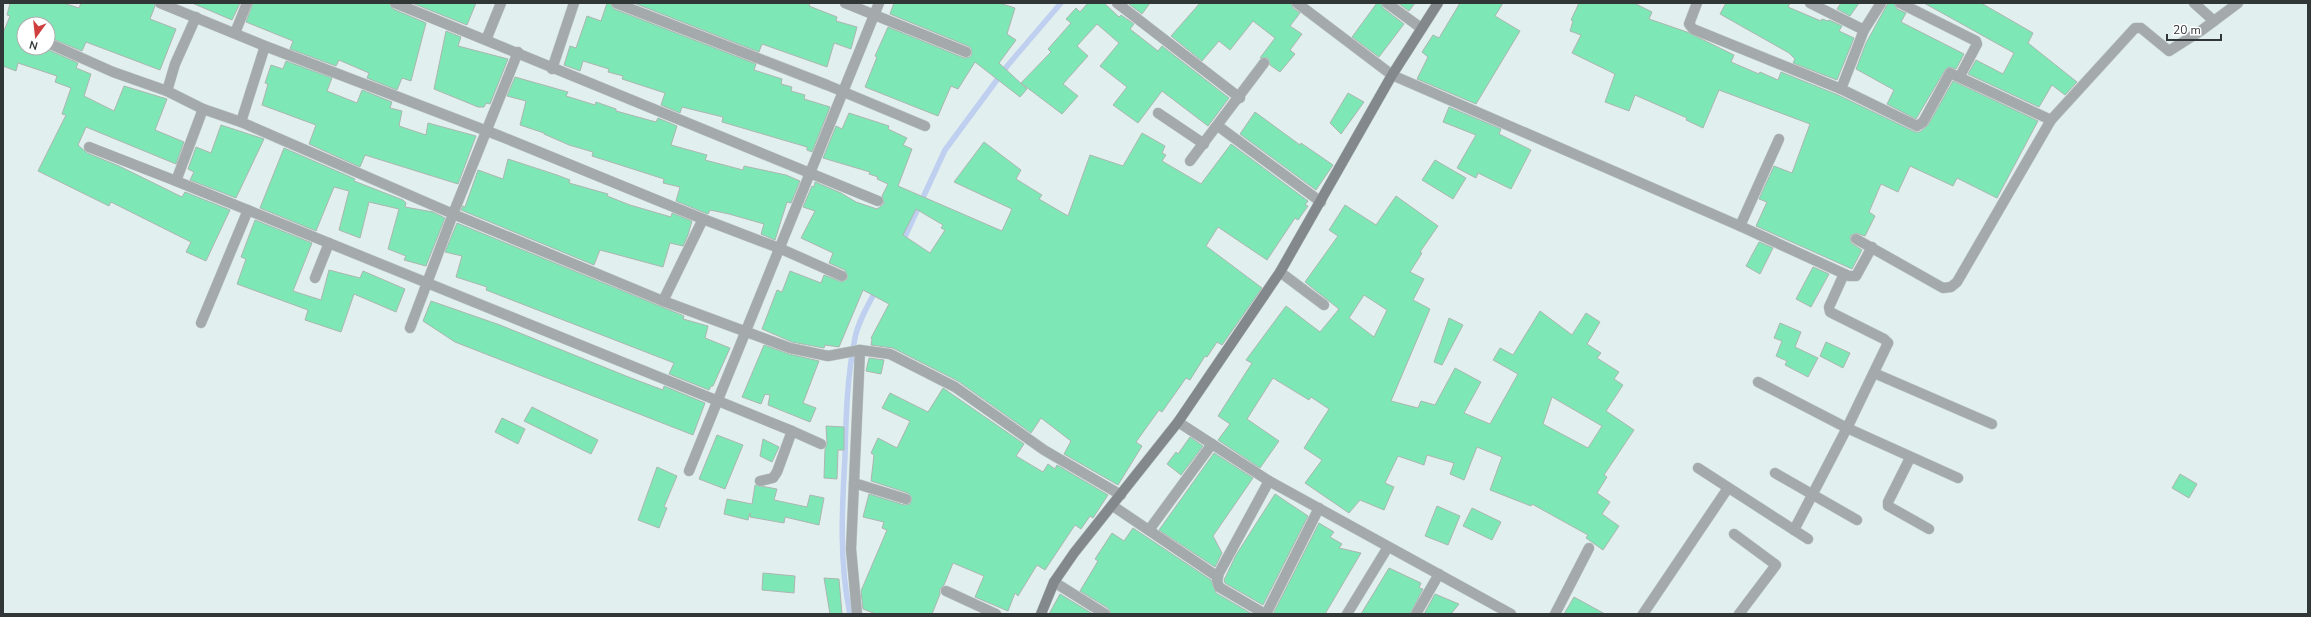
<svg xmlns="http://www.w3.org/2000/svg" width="2311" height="617" viewBox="0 0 2311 617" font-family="'Nunito Sans',sans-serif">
  <rect width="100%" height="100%" fill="#e2efef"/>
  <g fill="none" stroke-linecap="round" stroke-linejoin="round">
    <g stroke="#becfef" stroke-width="5.5">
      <path d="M902 243 945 150 1008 65 1061 3"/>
      <path d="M850 614C839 563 842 508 845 456 846 417 847 377 855 338 858 322 868 305 876 290"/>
    </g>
  </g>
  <g fill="#7de7b5" stroke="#acb6b1" fill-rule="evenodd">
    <path d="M10 3H63L79 8 81 3H154L155 6 150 19 176 29 160 70 86 42 82 51 48 37V24H24V48H44L78 63 76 68 91 74 84 96 114 111 124 86 167 99 155 130 184 142 176 164 86 127 78 145 87 153 119 166 182 197 185 192 230 210 206 261 186 252 191 242 111 202 109 206 38 171 66 115 62 114 71 88 55 82 57 76 18 63 16 71 3 66V33L10 16 7 15Z"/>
    <path d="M192 3H240L232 20Z"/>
    <path d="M253 3H389L393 9 426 23 411 81 402 78 397 90 367 78 369 73 339 60 336 66 290 49 293 41 246 22Z"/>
    <path d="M412 3H476L467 25Z"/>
    <path d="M607 3H610L614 9 756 64 754 70 782 79 781 84 792 87 791 91 805 95 804 99 830 107 812 152 807 150V147L722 122 723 117 682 107 680 113 661 105 665 93 622 79 623 76 608 72 609 69 583 61 580 71 564 65 570 46 576 48 587 16 601 21Z"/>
    <path d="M634 3H810L809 6 837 17 836 21 857 27 851 49 834 43 827 67 762 44 759 52Z"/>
    <path d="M894 3H999L1015 8 1007 34 1016 40 999 63 1027 89 1020 97 975 62 958 89 951 86 938 116 865 87 877 57 875 56 888 27 964 58 970 57 972 54 971 48 968 46 890 14Z"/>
    <path d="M1088 3H1104L1119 17 1121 15 1134 24 1130 29 1158 51 1162 46 1229 98 1208 126 1162 91 1138 123 1113 105 1127 87 1100 66 1119 43 1097 24 1077 46 1088 56 1063 84 1078 96 1062 114 1021 83 1051 52 1048 49 1071 23 1066 19 1076 8 1080 12Z"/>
    <path d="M1130 3H1150L1142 14 1129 4Z"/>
    <path d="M1200 3H1291L1293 8 1300 13 1290 26 1302 34 1290 50 1295 54 1280 72 1270 65 1268 58H1260L1275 38 1253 21 1230 50 1219 41 1202 61 1171 36Z"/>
    <path d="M1377 3H1381L1383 8 1404 24 1379 57 1352 37Z"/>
    <path d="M1398 3H1415L1409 11Z"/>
    <path d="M1460 3H1503L1495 16 1520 31 1476 104 1417 79 1428 57 1422 52 1433 35 1439 38Z"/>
    <path d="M1579 3H1634L1652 12 1649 19 1687 32 1734 55 1731 62 1759 74 1760 72 1778 80 1781 72 1838 95 1915 132H1920L1928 125 1953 81 2038 121 1997 198 1957 178 1953 186 1910 166 1898 192 1881 184 1869 212 1875 216 1865 236 1856 233 1850 236 1851 243 1862 250 1852 269 1756 226 1767 202 1759 199 1774 166 1792 173 1810 124 1719 90 1703 128 1686 120 1687 118 1635 95 1629 111 1605 102 1615 74 1572 53 1581 35 1570 31 1573 21 1571 20Z"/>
    <path d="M1726 3H1790L1788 7 1821 21 1822 19 1828 21 1829 20 1842 26 1839 31 1854 38 1837 80 1793 63 1795 59 1789 53 1720 14Z"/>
    <path d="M1841 3H1859L1850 16 1837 9Z"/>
    <path d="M1888 3H1894L1897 9 1906 13 1901 22 1964 54 1956 69 1949 67 1945 70 1916 119 1887 104 1894 90 1856 69 1866 43Z"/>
    <path d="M1924 3H1981L2033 33 2028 43 2077 82 2065 95 2052 85 2039 107 1968 74 1976 60 2003 74 2014 53Z"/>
    <path d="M446 31 461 37 458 46 508 59 490 104 486 103 484 107H478L434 89Z"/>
    <path d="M286 61 332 78 327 91 357 103 362 90 392 102 390 108 402 111 399 126 426 135 428 123 476 136 458 184 365 155 360 167 309 144 316 125 262 105 268 84 265 83 271 65 283 69Z"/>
    <path d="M515 77 568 92 566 96 595 105 596 102 616 109V111L656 122 658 118 677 126 671 145 707 155 705 160 743 170 744 166 786 175 800 181 791 203 787 202 775 240 761 234 764 224 729 214 710 210 708 214 705 213 676 201 680 187 663 183 664 179 592 156 593 152 569 145 544 134V133L520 125 526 101 507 96Z"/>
    <path d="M1348 93 1364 102 1341 134 1330 123Z"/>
    <path d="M1449 107 1501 129 1499 134 1531 150 1511 189 1478 173 1476 178 1457 168 1476 135 1443 122Z"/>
    <path d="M1255 112 1300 145 1301 143 1333 165 1316 190 1240 134Z"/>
    <path d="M849 113 889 126 888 129 907 138 903 145 912 149 898 186 1002 231 1012 209 954 182 984 142 1021 170 1016 179 1042 195 1039 199 1068 216 1090 155 1123 166 1142 133 1165 146 1162 153 1166 155 1162 161 1201 184 1231 144 1308 201 1305 205 1308 206 1298 220 1295 218 1267 260 1218 227 1206 246 1262 288 1222 345 1217 342 1207 357 1205 356 1190 380 1186 378 1162 412 1159 410 1136 442 1142 446 1118 485 1064 454 1071 441 1041 418 1031 433 958 381 893 348 871 345 872 339 871 338 889 304 863 290 839 347 825 345 824 348 792 342 762 329 777 290 782 292 790 271 821 283 824 275 842 282 848 278 845 270 829 263 833 253 801 238 815 211 803 207 812 186 814 187 815 182 841 193 856 202 877 209 884 204 882 196 888 184 877 179 878 177 869 174 870 172 823 158 836 126 842 129ZM916 209 943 225 941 228 945 230 930 253 903 235Z"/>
    <path d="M221 125 264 139 236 198 190 180 194 172 188 169 196 147 211 153Z"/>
    <path d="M284 148 355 179 354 181 403 200 406 203 405 207 433 212 445 218 426 266 404 260 406 256 388 249 399 209 369 202 360 238 339 230 349 191 334 187 316 231 260 208Z"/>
    <path d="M508 159 557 175 570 180 569 183 608 194 607 196 630 205 671 217 672 213 692 221 688 235 683 246 670 243 663 267 600 250 594 265 461 210 463 206 465 207 478 170 503 179Z"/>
    <path d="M1435 160 1466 178 1453 199 1422 180Z"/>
    <path d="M1396 196 1438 226 1420 252 1422 253 1410 272 1424 279 1413 300 1430 309 1391 401 1418 408 1421 401 1435 405 1455 368 1481 382 1464 413 1490 424 1518 374 1493 360 1500 348 1513 355 1540 311 1572 335 1586 313 1600 322 1587 344 1601 353 1597 358 1619 372 1614 379 1623 385 1606 411 1634 430 1604 475 1607 477 1597 493 1610 502 1602 514 1619 526 1603 550 1586 538 1588 535 1532 504 1531 506 1490 490 1502 457 1477 447 1464 480 1450 474 1454 463 1427 455 1424 465 1398 456 1385 483 1394 487 1384 510 1360 500 1349 513 1305 483 1322 460 1304 448 1329 409 1311 397 1309 400 1273 378 1247 419 1279 441 1260 468 1218 440 1230 424 1218 416 1252 363 1246 360 1286 306 1320 332 1339 309 1305 282 1338 236 1329 230 1345 205 1376 225ZM1364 295 1387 310 1374 337 1349 318ZM1552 397 1602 426 1588 448 1543 424Z"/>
    <path d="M255 220 312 243 293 291 321 300 329 270 360 278 363 271 405 289 396 312 354 294 341 332 305 320 308 310 237 284 246 259 241 257Z"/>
    <path d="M457 223 684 316 683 319 708 326 705 338 730 348 713 386H711L709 390 669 374 674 363 486 290 487 287 456 277 462 256 445 252Z"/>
    <path d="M1759 242 1773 248 1760 274 1746 266Z"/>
    <path d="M1813 267 1829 274 1811 307 1796 299Z"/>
    <path d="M431 301 500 325 631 378 663 390 664 386 705 403 693 435 455 342 423 321Z"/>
    <path d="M1449 318 1463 325 1442 365 1434 362Z"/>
    <path d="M1780 323 1801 332 1795 347 1818 358 1808 377 1785 365 1787 361 1776 356 1782 341 1774 338Z"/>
    <path d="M1826 342 1850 353 1843 368 1820 356Z"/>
    <path d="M764 345 789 354 819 361 803 403 816 408 810 422 768 405 770 395 765 394 761 404 742 397Z"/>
    <path d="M869 358 884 360 881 374 866 371Z"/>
    <path d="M943 388 1024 444 1016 456 1043 472 1048 464 1055 469 1057 465 1108 495 1093 518 1090 516 1081 529 1075 525 1045 570 1037 565 1018 596 1015 593 1008 611 975 597 984 576 953 563 944 585 940 589V594L932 614H876L863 609 861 591 887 530 882 528 884 522 863 517 869 494 904 505 910 504 912 498 908 493 871 481 874 455 871 453 878 438 897 448 910 421 882 408 890 393 928 412Z"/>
    <path d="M532 407 598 440 591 454 524 421Z"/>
    <path d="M502 418 525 429 518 444 495 432Z"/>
    <path d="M826 426 844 427V450H838L837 479 824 478 825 449 827 444Z"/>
    <path d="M717 435 743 445 725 489 699 479Z"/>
    <path d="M1190 437 1203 446 1181 475 1167 464 1176 452 1178 454Z"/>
    <path d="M763 439 779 447 772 462 760 456Z"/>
    <path d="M1214 453 1253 478 1213 536 1222 553 1215 567 1159 530Z"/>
    <path d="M657 467 677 476 664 507 667 508 659 528 638 520Z"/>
    <path d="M2180 474 2197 484 2189 498 2172 488Z"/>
    <path d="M755 485 777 489 774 500 807 507 810 495 824 498 819 525 785 517 784 523 750 517V513L748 520 724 514 727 499 752 504Z"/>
    <path d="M1275 494 1308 516 1263 605 1225 583 1224 580 1236 555Z"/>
    <path d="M1437 506 1460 516 1448 545 1425 536Z"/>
    <path d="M1472 508 1501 522 1492 540 1463 526Z"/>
    <path d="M1319 523 1334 532 1330 537 1342 544 1339 548 1361 553 1325 614H1273Z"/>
    <path d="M1133 528 1211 580 1216 593 1252 614H1111L1108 608 1080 591 1098 561 1095 559 1112 533 1124 541Z"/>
    <path d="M1389 568 1421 583 1419 588 1423 589 1410 614H1361Z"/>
    <path d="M763 573 795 576 794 593 762 590Z"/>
    <path d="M824 578 839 579 842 614H830Z"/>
    <path d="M1060 594 1073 602 1093 614H1049Z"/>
    <path d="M1435 594 1459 604 1451 614H1424Z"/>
    <path d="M1574 597 1605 614H1564Z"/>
  </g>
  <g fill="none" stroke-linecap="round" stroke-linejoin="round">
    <g stroke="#bfcaca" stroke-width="11">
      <g id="lane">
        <path d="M1297 3 1392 75"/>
        <path d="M1874 373 1992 424"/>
        <path d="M1758 382 1847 428 1958 478"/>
        <path d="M1910 458 1888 502V506L1929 529"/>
        <path d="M1775 473 1857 520"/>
        <path d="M1794 530 1847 428 1888 343"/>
      </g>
    </g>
    <g stroke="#bfcaca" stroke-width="11">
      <g id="street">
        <path d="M160 3 265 46 500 136 703 219 779 248 842 276"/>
        <path d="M395 3 878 201"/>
        <path d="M616 3 827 85 925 126"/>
        <path d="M845 3 966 52"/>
        <path d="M1117 3 1240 98"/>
        <path d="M1387 3 1421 28"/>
        <path d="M1697 3 1689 24 1693 29 1841 89"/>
        <path d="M1810 3 1864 30 1841 89 1917 126 1923 122 1950 73 2051 120 1957 282 1951 287 1943 288 1856 239"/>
        <path d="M1900 3 1976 41 1977 44 1960 76"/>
        <path d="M2194 3 2214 21"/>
        <path d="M196 17 175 64 167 91 203 109 241 122 453 214 663 301 744 331 790 348 828 356 860 350 890 354 955 387 1044 450 1121 495"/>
        <path d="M1864 30 1881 3"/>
        <path d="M235 33 247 3"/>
        <path d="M486 40 501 3"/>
        <path d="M48 43 113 72 167 91"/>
        <path d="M552 69 574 3"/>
        <path d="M1392 75 1740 226 1779 139"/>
        <path d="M203 109 176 181 792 431 777 472 773 478 760 481"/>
        <path d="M1158 113 1204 144"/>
        <path d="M2051 120 2135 28H2141L2169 51 2202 30 2238 3"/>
        <path d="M241 122 265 46"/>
        <path d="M1218 126 1321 202"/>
        <path d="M89 147 176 181"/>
        <path d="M1190 161 1264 63"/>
        <path d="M1740 226 1849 276H1856L1872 247"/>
        <path d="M1280 272 1324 305"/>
        <path d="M1844 274 1829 307 1830 312 1884 339 1888 343"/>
        <path d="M315 278 329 243"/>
        <path d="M663 301 703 219"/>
        <path d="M201 323 248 210"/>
        <path d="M410 328 453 214 518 52"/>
        <path d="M1178 422 1269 481 1511 614"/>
        <path d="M792 431 821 444"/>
        <path d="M1698 468 1808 539"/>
        <path d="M689 471 879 3"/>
        <path d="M854 483 906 499"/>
        <path d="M1113 506 1218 577"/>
        <path d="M1149 530 1212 444"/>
        <path d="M1734 534 1776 565 1739 614"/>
        <path d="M1054 582 1105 614"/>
        <path d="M946 591 996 614"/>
        <path d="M857 614 851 549 860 350"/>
        <path d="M1265 614 1219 587 1217 580 1219 573 1269 481"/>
        <path d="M1266 614 1319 508"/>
        <path d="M1347 614 1388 547"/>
        <path d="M1416 614 1439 574"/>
        <path d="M1555 614 1589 548"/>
        <path d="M1643 614 1728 488"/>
      </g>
    </g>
    <g stroke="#bfcaca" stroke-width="11">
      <path id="secondary" d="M1041 614 1054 582 1074 553 1178 422 1280 272 1392 75 1438 3"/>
    </g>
    <use href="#lane" stroke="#a4a9ab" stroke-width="10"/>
    <use href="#street" stroke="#a4a9ab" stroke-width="10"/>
    <use href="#secondary" stroke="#82888c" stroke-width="10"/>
  </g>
  <rect width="2311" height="617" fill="none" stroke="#313636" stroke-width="8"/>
  <g transform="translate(36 36) rotate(195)"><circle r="19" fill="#ffffff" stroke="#adafaf"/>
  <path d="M0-3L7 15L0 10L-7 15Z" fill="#ce3f3e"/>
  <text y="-6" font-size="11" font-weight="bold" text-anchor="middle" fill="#313636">N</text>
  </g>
  <path d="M2167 34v6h54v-6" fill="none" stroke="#313636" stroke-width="2"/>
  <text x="2173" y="34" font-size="12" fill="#313636" stroke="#ffffff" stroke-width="3" paint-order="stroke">20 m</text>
</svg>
